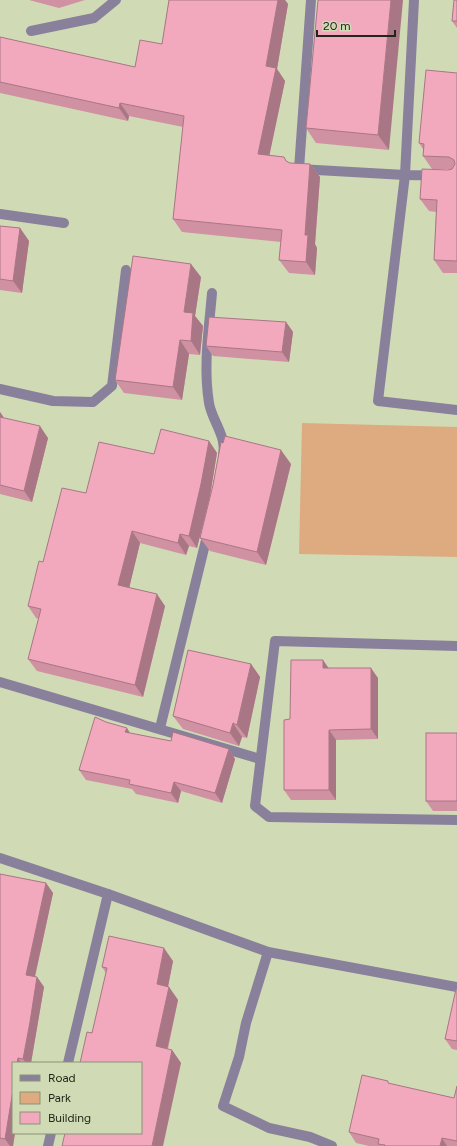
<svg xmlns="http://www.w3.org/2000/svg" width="457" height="1146" viewBox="0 0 457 1146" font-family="Figtree,sans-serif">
  <rect width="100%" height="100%" fill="#d0dbb5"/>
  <path fill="#deab80" d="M302 423 457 427V557L299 554Z"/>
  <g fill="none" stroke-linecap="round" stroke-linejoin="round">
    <g stroke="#89819b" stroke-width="10">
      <path d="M311 0 299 169 405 175 457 176"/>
      <path d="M414 0 405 175 378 401 457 410"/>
      <path d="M31 31 94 18 116 0"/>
      <path d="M0 214 64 223"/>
      <path d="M212 293C209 329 203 366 209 403 212 421 227 436 223 455"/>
      <path d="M0 389 53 401 93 402 112 386 126 270"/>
      <path d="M457 646 275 641 255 806 269 817 457 820"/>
      <path d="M0 682 260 759"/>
      <path d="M160 728 208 532"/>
      <path d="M0 858 108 894 268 952 457 987"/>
      <path d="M268 952 246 1023 239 1057 223 1106 269 1128 310 1137 332 1146"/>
      <path d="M68 1063 108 894"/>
      <path d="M48 1146 51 1133"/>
    </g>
  </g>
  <g fill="#d091a3">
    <path d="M29 0H85L59 8Z"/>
    <path d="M169 0H285L288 4 277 69 285 81 269 155 290 163 310 164 320 177 315 244 317 248 315 275 289 273 279 260 281 242 182 232 173 219 183 127 129 116 128 121 0 93V37L135 67 162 44Z"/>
    <path d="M318 0 389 150 316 143 306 128Z"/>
    <path d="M457 0V28L452 21Z"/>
    <path d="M457 73V273H443L434 260 436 212 429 211 420 199 448 170 449 169H432L423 156V149L419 143Z"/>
    <path d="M0 226 20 228 29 241 22 293 0 290Z"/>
    <path d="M201 277 195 316 203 326 200 355 189 354 182 400 124 393 115 380Z"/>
    <path d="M286 322 293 332 289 362 213 356 206 346Z"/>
    <path d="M0 412 4 418 48 438 32 502 0 494Z"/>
    <path d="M209 441 217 453 210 496 197 548 189 546 186 555 140 543 129 588 165 606 143 697 37 671 28 659 39 619 36 618 28 606 43 562 86 493 154 454Z"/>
    <path d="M291 464 266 565 210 551 200 538Z"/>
    <path d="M251 664 260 677 247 738 242 737 239 746 183 729 173 716Z"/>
    <path d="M329 668 378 678V739L336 740V800H291L284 790 290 719Z"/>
    <path d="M106 722 130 733 171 741 229 749 235 759 222 803 181 791 178 803 136 794 132 789 86 780 79 770Z"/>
    <path d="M457 733V811H433L426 801Z"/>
    <path d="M0 874 46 883 53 893 35 977H37L44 987 31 1063H13V1133H15L13 1146H0Z"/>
    <path d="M173 961 168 986 169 987 178 1000 168 1049 172 1050 181 1063 92 1033 106 973 102 967Z"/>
    <path d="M457 989V1050L452 1049 445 1039Z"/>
    <path d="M391 1084 454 1098 457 1086V1146H369L356 1143 349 1132Z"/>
  </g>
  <g fill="#a97685">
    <path d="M278 0H285L288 4 277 69 285 81 267 167 258 154 266 66Z"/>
    <path d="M391 0H403L389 150 378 135Z"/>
    <path d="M120 103 129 116 128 121 119 108Z"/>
    <path d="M310 164 320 177 315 244 317 248 315 275 306 262 305 235Z"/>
    <path d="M20 228 29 241 22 293 13 281Z"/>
    <path d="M191 264 201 277 195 316 203 326 200 355 191 341 184 312Z"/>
    <path d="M286 322 293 332 289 362 282 352Z"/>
    <path d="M180 340 189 354 182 400 173 387Z"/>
    <path d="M0 412 6 421H0Z"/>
    <path d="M40 426 48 438 32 502 24 491Z"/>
    <path d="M209 441 217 453 210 496 197 548 189 536Z"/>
    <path d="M281 450 291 464 266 565 257 552Z"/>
    <path d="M132 531 140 543 127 597 118 585Z"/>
    <path d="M180 534 189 546 186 555 178 543Z"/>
    <path d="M157 594 165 606 143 697 135 685Z"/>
    <path d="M323 660 330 670 323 668Z"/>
    <path d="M251 664 260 677 247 738 237 725Z"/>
    <path d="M371 668 378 678V739L371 729Z"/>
    <path d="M233 723 242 737 239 746 230 733Z"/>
    <path d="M127 728 133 738 125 732Z"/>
    <path d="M329 730 336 740V800L329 790Z"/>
    <path d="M229 749 235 759 222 803 215 793Z"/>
    <path d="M174 782 181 791 178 803 171 793Z"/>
    <path d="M46 883 53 893 33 985 26 975Z"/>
    <path d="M164 948 173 961 166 997 157 984Z"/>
    <path d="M37 977 44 987 31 1063H26L23 1059Z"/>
    <path d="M169 987 178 1000 165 1059 156 1046Z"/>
    <path d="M172 1050 181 1063 163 1146H152Z"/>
    <path d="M18 1058 21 1063H17Z"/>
    <path d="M13 1090V1133H15L13 1146H10L5 1139Z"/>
    <path d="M442 1138 447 1146H440Z"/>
  </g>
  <g fill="#f2a9be" stroke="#a97685">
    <path d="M169 0H278L266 66 276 68 258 154 284 157 286 161 290 163 310 164 305 235H308L306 262 279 260 282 230 173 219 184 116 120 103 119 108 0 82V37L135 67 140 40 162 44Z"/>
    <path d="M318 0H391L378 135 306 128Z"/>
    <path d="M454 0H457V21H452Z"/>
    <path d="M426 70 457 73V261L434 260 437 200 420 199 422 169 448 170 452 169 455 164 454 160 449 157 423 156 424 144 419 143Z"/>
    <path d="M0 226 20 228 13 281 0 279Z"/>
    <path d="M133 256 191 264 184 312 193 313 191 341 180 340 173 387 115 380Z"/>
    <path d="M209 317 286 322 282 352 206 346Z"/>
    <path d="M0 417 40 426 24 491 0 485Z"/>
    <path d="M161 429 209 441 201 484 189 536 180 534 178 543 132 531 118 585 157 594 135 685 28 659 41 609 28 606 39 561 43 562 62 488 86 493 99 442 154 454Z"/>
    <path d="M225 436 281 450 257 552 200 538 213 485 221 442 223 443Z"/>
    <path d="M188 650 251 664 237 725 233 723 230 733 173 716Z"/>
    <path d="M291 660H323V668H371V729L329 730V790H284V720L290 719Z"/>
    <path d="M95 717 106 722 127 728 125 732 171 741 173 732 229 749 215 793 174 782 171 793 129 784 130 780 79 770Z"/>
    <rect x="426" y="733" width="31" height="68"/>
    <path d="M0 874 46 883 26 975 37 977 30 1022 23 1059 18 1058 17 1063H13V1090L5 1139 0 1138Z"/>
    <path d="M109 936 164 948 157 984 169 987 156 1046 172 1050 152 1146H62L65 1133H141V1063H80L87 1032 92 1033 107 968 102 967Z"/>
    <path d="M456 989H457V1041L445 1039Z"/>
    <path d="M362 1075 388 1081V1083L454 1098 457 1086V1141L442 1138 440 1146H384L385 1145 378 1144 379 1139 349 1132Z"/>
  </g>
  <rect x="12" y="1062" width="130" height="72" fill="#d0dbb5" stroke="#8a9376"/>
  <rect x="20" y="1075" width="20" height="6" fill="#89819b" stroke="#8a9376"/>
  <text x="48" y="1082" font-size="12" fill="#222618">Road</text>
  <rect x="20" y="1092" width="20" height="12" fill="#deab80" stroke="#8a9376"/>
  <text x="48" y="1102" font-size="12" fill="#222618">Park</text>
  <rect x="20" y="1112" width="20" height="12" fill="#f2a9be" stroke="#8a9376"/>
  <text x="48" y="1122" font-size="12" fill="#222618">Building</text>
  <path d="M317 30v6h78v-6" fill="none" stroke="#222618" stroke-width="2"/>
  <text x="323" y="30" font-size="12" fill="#222618" stroke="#d0dbb5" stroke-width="3" paint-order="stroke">20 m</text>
</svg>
